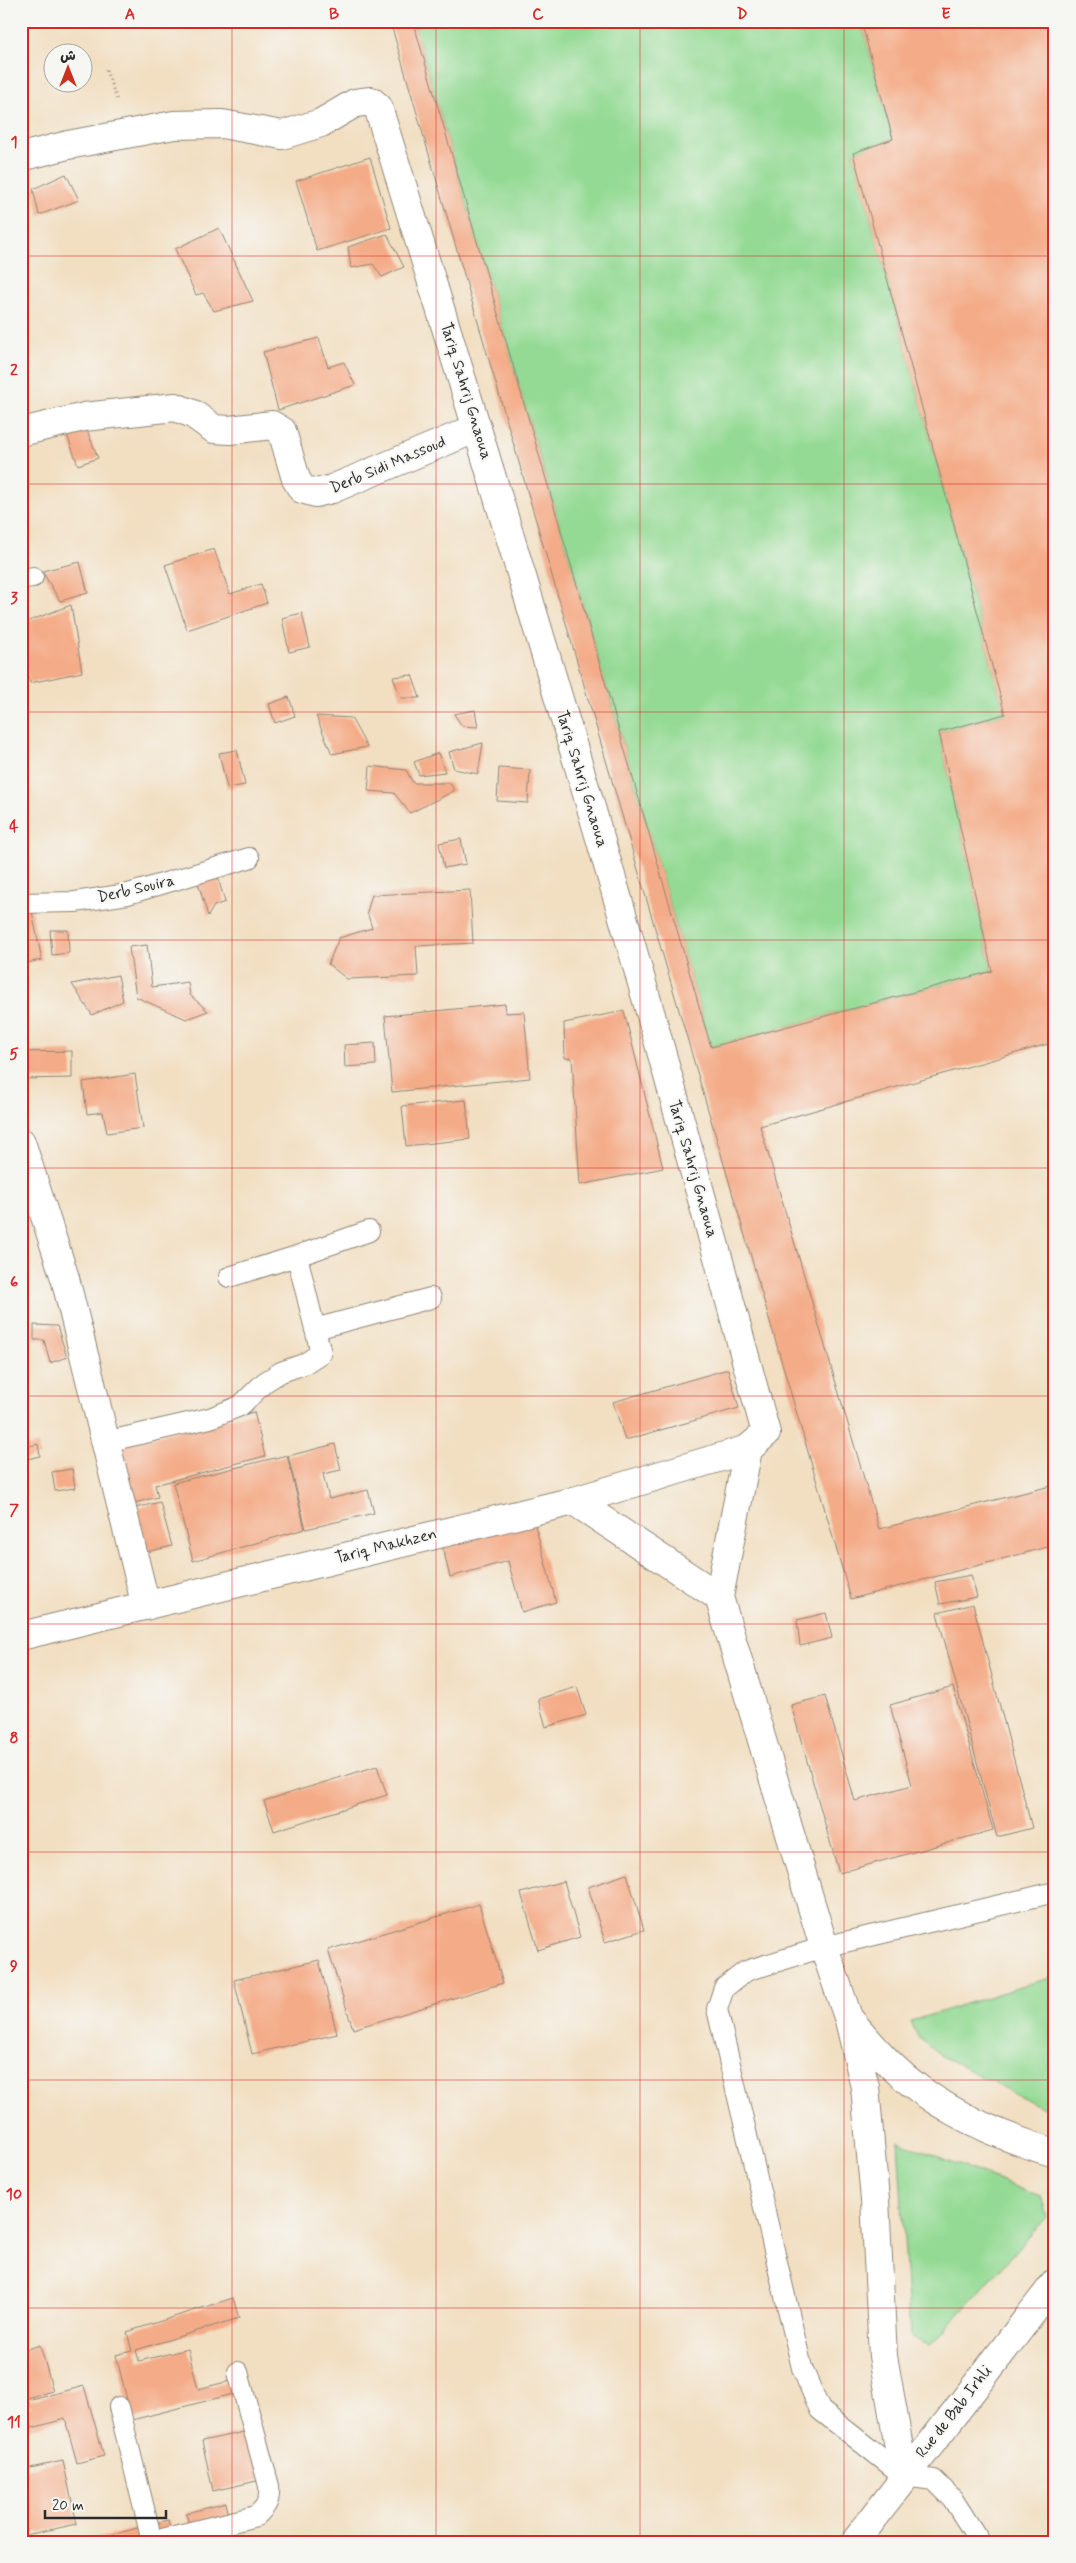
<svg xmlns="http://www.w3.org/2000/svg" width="1076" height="2563" viewBox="0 0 1076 2563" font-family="Mynerve,'Playpen Sans Arabic',sans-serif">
  <rect width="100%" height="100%" fill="#f6f6f2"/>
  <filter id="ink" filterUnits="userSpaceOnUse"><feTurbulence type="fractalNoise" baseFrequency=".02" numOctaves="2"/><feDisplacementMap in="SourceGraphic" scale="10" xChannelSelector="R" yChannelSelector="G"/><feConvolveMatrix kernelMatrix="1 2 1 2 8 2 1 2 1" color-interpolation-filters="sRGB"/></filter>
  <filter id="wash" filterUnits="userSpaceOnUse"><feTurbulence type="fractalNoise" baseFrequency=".0096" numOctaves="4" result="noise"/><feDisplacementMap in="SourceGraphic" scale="20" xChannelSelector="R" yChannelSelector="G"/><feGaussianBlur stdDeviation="1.12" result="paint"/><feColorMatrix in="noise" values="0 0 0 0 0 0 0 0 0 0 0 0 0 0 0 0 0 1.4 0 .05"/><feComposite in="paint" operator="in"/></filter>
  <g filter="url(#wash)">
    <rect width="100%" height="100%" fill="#f2dfc2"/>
    <g fill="#94da94" stroke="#608260">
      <path d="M413 21H861L893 139 853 153 1005 714 939 732 992 971 711 1047Z"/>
      <path d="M1055 1976V2114L942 2056 918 2037 911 2021Z"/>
      <path d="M898 2141 1041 2197 1047 2217 930 2346 910 2336Z"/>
    </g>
    <g id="blocks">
      <g fill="#f4ac88">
        <path d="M390 21H413L711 1047 992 971 939 732 1005 714 853 153 893 139 861 21H1055V1042L760 1126 879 1529 1055 1485V1545L851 1599Z"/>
        <path d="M370 157 391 228 317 251 296 181Z"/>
        <path d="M66 174 79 200 39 215 33 189Z"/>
        <path d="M219 228 253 301 214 311 203 293 196 295 175 249Z"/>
        <path d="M387 234 404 267 382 277 373 264 351 268 348 247Z"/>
        <path d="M319 338 328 367 344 362 355 385 278 410 263 352Z"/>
        <path d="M83 420 98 458 78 465 67 435Z"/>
        <path d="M214 549 230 594 261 584 267 603 187 630 165 565Z"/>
        <path d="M80 562 88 593 60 601 42 571Z"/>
        <path d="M71 605 82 672 30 683 26 669H21V624Z"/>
        <path d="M302 613 310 647 289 652 282 618Z"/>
        <path d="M412 675 420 698H401L393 677Z"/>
        <path d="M289 697 295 716 275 723 269 704Z"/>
        <path d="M475 710 478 727 462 726 454 714Z"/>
        <path d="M316 716 351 718 367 747 332 754Z"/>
        <path d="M483 743 478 774 454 769 449 752Z"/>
        <path d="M237 750 245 785 227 788 219 753Z"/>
        <path d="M438 753 445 772 419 775 414 762Z"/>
        <path d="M370 766 406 770 413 783H450L454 791 410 813 394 793 368 791Z"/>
        <path d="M499 768 530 770 528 803 497 801Z"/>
        <path d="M461 839 466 864 444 868 439 843Z"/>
        <path d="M218 878 225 902 214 906 208 916 198 883Z"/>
        <path d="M470 890 473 943 416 946 418 976 347 979 328 964 339 938 372 928 367 912 372 895Z"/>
        <path d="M31 907 42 960 21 964V909Z"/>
        <path d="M50 930H68L69 953 52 955Z"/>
        <path d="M147 945 152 987 188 982 190 995 208 1011 186 1019 136 997 129 947Z"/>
        <path d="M118 975 123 1001 92 1015 72 984Z"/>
        <path d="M505 1004 506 1013 524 1012 530 1078 392 1092 385 1016Z"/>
        <path d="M624 1011 663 1168 580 1185 572 1058H565L564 1023Z"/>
        <path d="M375 1043 376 1065 345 1067 344 1045Z"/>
        <path d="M72 1051V1078L21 1079V1052Z"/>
        <path d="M135 1074 143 1128 107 1133 103 1112 87 1114 83 1082Z"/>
        <path d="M466 1100 470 1139 406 1146 402 1106Z"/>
        <path d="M34 1325 57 1326 67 1357 50 1363 44 1340H34Z"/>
        <path d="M728 1369 739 1408 625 1440 613 1402Z"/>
        <path d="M254 1412 265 1456 155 1485 158 1497 130 1504 115 1446Z"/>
        <path d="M38 1444 40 1456 23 1460 21 1448Z"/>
        <path d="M335 1444 341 1470 323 1474 329 1499 368 1490 374 1513 306 1529 288 1456Z"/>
        <path d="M287 1455 305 1529 193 1561 173 1483Z"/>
        <path d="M72 1469 75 1488 55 1491 52 1472Z"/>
        <path d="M160 1502 172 1546 142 1553 131 1509Z"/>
        <path d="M534 1521 556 1602 522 1612 508 1561 450 1577 442 1545Z"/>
        <path d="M971 1575 977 1597 940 1604 935 1582Z"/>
        <path d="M973 1604 1032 1828 997 1837 937 1613Z"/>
        <path d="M826 1613 832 1638 800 1646 797 1620Z"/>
        <path d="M577 1687 586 1715 546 1727 538 1699Z"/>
        <path d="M953 1687 993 1830 839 1873 791 1705 825 1696 855 1801 912 1785 890 1705Z"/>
        <path d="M377 1766 387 1795 274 1831 264 1801Z"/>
        <path d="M627 1874 644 1930 605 1942 588 1887Z"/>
        <path d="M564 1881 580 1937 538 1950 521 1893Z"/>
        <path d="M479 1904 503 1983 353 2029 328 1950Z"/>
        <path d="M319 1960 337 2034 252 2054 234 1980Z"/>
        <path d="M233 2298 239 2318 136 2350 139 2361 188 2349 198 2389 238 2379 241 2392 132 2420 116 2355 132 2351 127 2332Z"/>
        <path d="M40 2345 53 2391 21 2400V2351Z"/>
        <path d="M84 2386 104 2456 77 2463 65 2419 21 2431V2409L30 2407 28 2401Z"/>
        <path d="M258 2429 270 2478 213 2491 202 2441Z"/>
        <path d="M63 2461 77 2524 21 2536V2470Z"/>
        <path d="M226 2503 233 2530 193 2540 186 2513Z"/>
        <path d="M168 2520 174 2542H88V2541Z"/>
      </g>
    </g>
  </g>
  <g filter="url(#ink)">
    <use href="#blocks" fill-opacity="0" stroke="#8e8576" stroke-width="1"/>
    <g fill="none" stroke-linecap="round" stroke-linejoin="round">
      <g stroke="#8e8576" stroke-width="22">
        <g id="lane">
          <path d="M21 579 33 577"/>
          <path d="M21 903 75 902 128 894 249 858"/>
          <path d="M297 1256 369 1231"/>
          <path d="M229 1277 297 1256 315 1329"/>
          <path d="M105 1442 210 1418 240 1406 265 1382 281 1372 304 1364 321 1353 315 1329 431 1298"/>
          <path d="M119 2407 152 2541"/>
          <path d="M150 2542 256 2516C267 2506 270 2501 269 2486L238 2372"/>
          <path d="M980 2542 952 2498 934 2480 904 2476 820 2410 802 2368 717 2009 724 1988 746 1971 824 1947 1055 1892"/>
        </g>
      </g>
      <g stroke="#8e8576" stroke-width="30">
        <g id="street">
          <path d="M21 157 68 145 174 125 222 124 282 135 321 123 355 103 371 101 378 107C462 379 546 651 625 924 674 1093 719 1263 766 1433L748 1449"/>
          <path d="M21 432 84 417 175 407 193 414 214 429 230 430 272 425 282 431 296 479 302 489 316 493 332 489 477 428"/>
          <path d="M21 1142 65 1278 146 1606"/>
        </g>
      </g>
      <g stroke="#8e8576" stroke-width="30">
        <g id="secondary">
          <path d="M574 1501 719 1597"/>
          <path d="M21 1636 574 1501 748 1449 719 1597 824 1947 849 2020 865 2087 875 2200 883 2356 904 2476"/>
          <path d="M850 2020C864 2036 878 2053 894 2068 937 2109 998 2136 1055 2153"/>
          <path d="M855 2542 1055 2283"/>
        </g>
      </g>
      <path stroke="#8e8576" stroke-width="3" stroke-dasharray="1 4" stroke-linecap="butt" d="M106 70 117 100"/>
      <use href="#lane" stroke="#fff" stroke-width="20"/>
      <use href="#street" stroke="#fff" stroke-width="28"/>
      <use href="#secondary" stroke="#fff" stroke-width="28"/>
    </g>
  </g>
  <path fill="none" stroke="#d62828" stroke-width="1" stroke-opacity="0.55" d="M232 21V2542M436 21V2542M640 21V2542M844 21V2542M21 256H1055M21 484H1055M21 712H1055M21 940H1055M21 1168H1055M21 1396H1055M21 1624H1055M21 1852H1055M21 2080H1055M21 2308H1055"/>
  <g text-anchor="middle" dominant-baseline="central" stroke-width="4" stroke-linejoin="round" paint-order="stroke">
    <g font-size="16" fill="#2b2b2b" stroke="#f6f6f2">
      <text transform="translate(466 391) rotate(73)">Tariq Sahrij Gnaoua</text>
      <text transform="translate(388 465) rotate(-23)">Derb Sidi Massoud</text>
      <text transform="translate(582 779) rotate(73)">Tariq Sahrij Gnaoua</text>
      <text transform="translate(136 889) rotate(-13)">Derb Souira</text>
      <text transform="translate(693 1169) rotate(74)">Tariq Sahrij Gnaoua</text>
      <text transform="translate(386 1546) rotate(-14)">Tariq Makhzen</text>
      <text transform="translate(954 2412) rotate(-52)">Rue de Bab Irhli</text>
    </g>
  </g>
  <rect width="1076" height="2563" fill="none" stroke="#f6f6f2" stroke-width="55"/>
  <g transform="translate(68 68)"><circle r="24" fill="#f6f6f2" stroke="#a5a5a2"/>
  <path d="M0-4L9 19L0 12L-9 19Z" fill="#c8321e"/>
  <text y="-8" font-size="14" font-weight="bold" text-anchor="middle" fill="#2b2b2b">ش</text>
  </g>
  <path d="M45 2510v8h121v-8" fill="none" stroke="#2b2b2b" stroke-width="2.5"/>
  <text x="52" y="2510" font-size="15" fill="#2b2b2b" stroke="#f6f6f2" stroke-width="4" paint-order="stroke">20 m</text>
  <rect x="28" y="28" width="1020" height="2508" fill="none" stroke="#d62828" stroke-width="2"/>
  <g font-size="16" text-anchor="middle" font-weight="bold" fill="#d62828">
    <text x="130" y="19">A</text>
    <text x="334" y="19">B</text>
    <text x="538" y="19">C</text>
    <text x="742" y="19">D</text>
    <text x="946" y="19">E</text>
    <text x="14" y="147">1</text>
    <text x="14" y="375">2</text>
    <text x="14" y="603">3</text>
    <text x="14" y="831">4</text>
    <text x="14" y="1059">5</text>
    <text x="14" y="1287">6</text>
    <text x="14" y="1515">7</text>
    <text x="14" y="1743">8</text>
    <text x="14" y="1971">9</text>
    <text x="14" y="2199">10</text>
    <text x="14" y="2427">11</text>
  </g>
</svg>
